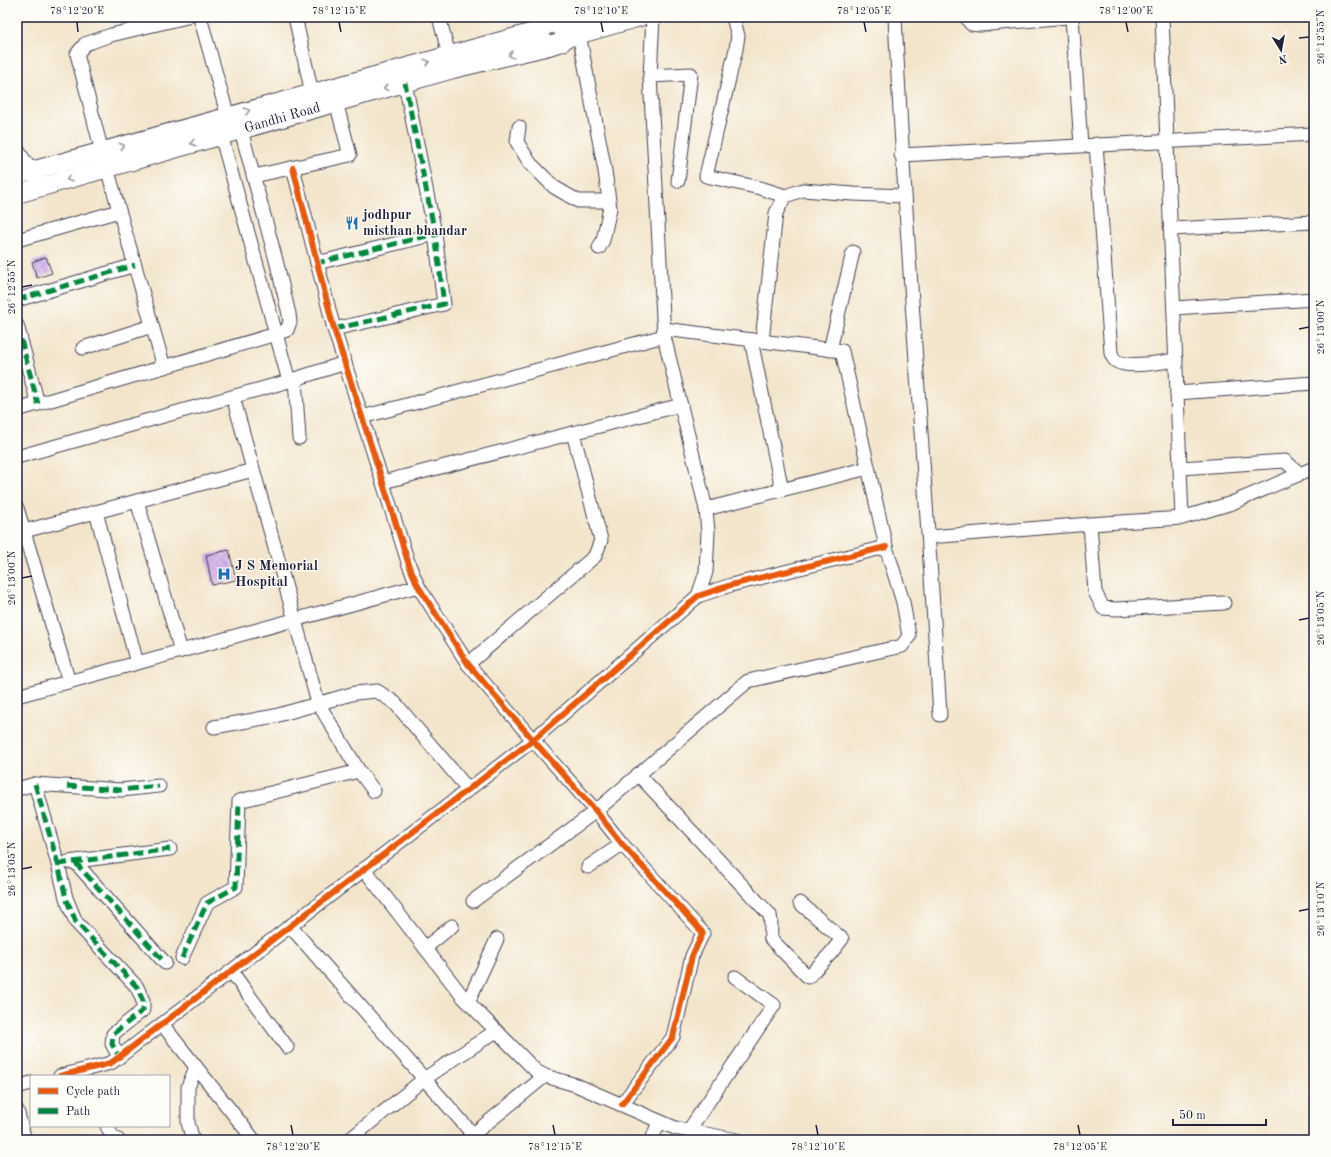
<svg xmlns="http://www.w3.org/2000/svg" width="1331" height="1157" viewBox="0 0 1331 1157" font-family="'Old Standard TT',serif">
  <defs>
    <pattern id="building-cross-hatch" width="8" height="8" patternUnits="userSpaceOnUse"><rect width="8" height="8" fill="#d3adee"/><path d="M0 0l8 8M0 8l8-8" fill="none" stroke="#ab8cc2"/></pattern>
  </defs>
  <rect width="100%" height="100%" fill="#fdfcf7"/>
  <filter id="ink" filterUnits="userSpaceOnUse"><feTurbulence type="fractalNoise" baseFrequency=".025" numOctaves="2"/><feDisplacementMap in="SourceGraphic" scale="8" xChannelSelector="R" yChannelSelector="G"/><feConvolveMatrix kernelMatrix="1 2 1 2 8 2 1 2 1" color-interpolation-filters="sRGB"/></filter>
  <filter id="wash" filterUnits="userSpaceOnUse"><feTurbulence type="fractalNoise" baseFrequency=".012" numOctaves="4" result="noise"/><feDisplacementMap in="SourceGraphic" scale="16" xChannelSelector="R" yChannelSelector="G"/><feGaussianBlur stdDeviation="0.9" result="paint"/><feColorMatrix in="noise" values="0 0 0 0 0 0 0 0 0 0 0 0 0 0 0 0 0 1.4 0 .05"/><feComposite in="paint" operator="in"/></filter>
  <g filter="url(#wash)">
    <rect width="100%" height="100%" fill="#f3e5cc"/>
    <g id="blocks">
      <g fill="url(#building-cross-hatch)">
        <path d="M46 257 52 273 37 278 32 262Z"/>
        <path d="M229 550 236 580 212 585 206 555Z"/>
      </g>
    </g>
  </g>
  <g filter="url(#ink)">
    <use href="#blocks" fill-opacity="0" stroke="#413f51" stroke-width="1"/>
    <g fill="none" stroke-linecap="round" stroke-linejoin="round">
      <g stroke="#413f51" stroke-width="15">
        <g id="street">
          <path d="M200 17 228 117"/>
          <path d="M295 17 312 93"/>
          <path d="M439 17 449 55"/>
          <path d="M653 17 650 76 664 336 706 509 708 532 706 572 698 596"/>
          <path d="M733 17 738 36 736 49 706 176 760 188 785 196"/>
          <path d="M895 17C906 250 926 483 940 715"/>
          <path d="M966 17 971 24 980 25 1067 17"/>
          <path d="M1072 17 1081 145"/>
          <path d="M1162 17 1182 518"/>
          <path d="M579 34 605 171 610 208 603 240 599 248"/>
          <path d="M650 76 691 74 678 181"/>
          <path d="M519 127 517 142 530 163 554 187 578 201H609"/>
          <path d="M221 135 289 381"/>
          <path d="M1096 144 1111 353C1112 356 1113 359 1116 361 1128 369 1161 362 1176 360"/>
          <path d="M17 149 36 178"/>
          <path d="M102 152 77 54 85 44 111 35 187 17"/>
          <path d="M901 155 1314 134"/>
          <path d="M107 168 164 367"/>
          <path d="M293 168 334 329 409 565 418 586 468 664 533 740 596 811 622 844 703 933 692 956 673 1037 622 1104"/>
          <path d="M254 176 350 155 336 102"/>
          <path d="M1171 229 1314 222"/>
          <path d="M17 240 119 211"/>
          <path d="M317 263 435 234"/>
          <path d="M17 300 135 265"/>
          <path d="M1174 308 1314 299"/>
          <path d="M17 325 38 404"/>
          <path d="M334 329 444 304 435 234 405 83"/>
          <path d="M751 340 782 490"/>
          <path d="M762 341 776 213 785 196 803 190 853 194 904 196"/>
          <path d="M83 348 152 326"/>
          <path d="M830 350 853 252"/>
          <path d="M295 379 299 438"/>
          <path d="M1177 393 1314 383"/>
          <path d="M233 397 318 703 359 771 374 791"/>
          <path d="M17 410 276 334 287 330 290 322 289 314 276 260 241 130"/>
          <path d="M362 417 664 336"/>
          <path d="M17 457 289 381 345 363"/>
          <path d="M1181 468 1285 461 1300 474"/>
          <path d="M383 482 681 405"/>
          <path d="M137 501 181 651"/>
          <path d="M17 508 69 682"/>
          <path d="M706 509 868 468"/>
          <path d="M96 512 137 663"/>
          <path d="M1090 524 1182 518 1232 503 1314 468"/>
          <path d="M17 533 253 470"/>
          <path d="M929 537 1090 524 1095 592 1103 608 1116 609 1224 603"/>
          <path d="M468 664 595 556 601 540 573 433"/>
          <path d="M17 696 418 586"/>
          <path d="M214 727 275 716 355 693 377 691 395 703 468 789"/>
          <path d="M638 774 770 915C772 924 770 931 771 939L808 977 830 954 842 939 800 903"/>
          <path d="M35 784 58 864 66 898 76 922 137 987 143 1001V1010L113 1034 112 1044 119 1057"/>
          <path d="M17 789 35 784 121 790 159 786"/>
          <path d="M68 862 170 849"/>
          <path d="M75 862 165 963"/>
          <path d="M588 867 622 844"/>
          <path d="M364 869 463 997 536 1071 545 1076"/>
          <path d="M473 901 596 811 748 681 902 646 909 636 903 602 886 547 842 351 664 329"/>
          <path d="M290 926 478 1140"/>
          <path d="M425 948 452 926"/>
          <path d="M182 958 207 903 236 887 239 801 359 771"/>
          <path d="M231 971 287 1047"/>
          <path d="M468 1002 497 939"/>
          <path d="M162 1024 254 1140"/>
          <path d="M60 1076 111 1063 119 1057 533 740 698 596 731 585 886 547"/>
          <path d="M17 1087 31 1083"/>
          <path d="M17 1110 25 1140"/>
          <path d="M107 1126 112 1136 118 1140"/>
          <path d="M689 1130 774 1005 735 977"/>
          <path d="M193 1140 188 1123V1087L196 1067"/>
          <path d="M349 1140 424 1079 496 1031"/>
          <path d="M466 1140 545 1076 576 1085 675 1128 737 1140"/>
          <path d="M652 1140 659 1121"/>
        </g>
      </g>
      <g stroke="#413f51" stroke-width="20">
        <g id="secondary">
          <path d="M548 24C558 24 561 25 565 34L562 42 549 46C542 42 541 39 541 30Z"/>
          <path d="M560 26 592 17"/>
          <path d="M563 39 640 17"/>
          <path d="M17 175 541 30"/>
          <path id="s1" d="M17 194 453 69 549 46"/>
        </g>
      </g>
      <use href="#street" stroke="#fff" stroke-width="13"/>
      <use href="#secondary" stroke="#fff" stroke-width="18"/>
      <g stroke="#00873e" stroke-width="5" stroke-dasharray="10 5" stroke-linecap="butt">
        <path d="M317 261V263L435 234"/>
        <path d="M17 300 135 265"/>
        <path d="M17 325 38 404"/>
        <path d="M334 329 444 304 435 234 405 83"/>
        <path d="M35 784 58 864 66 898 76 922 137 987 143 1001V1010L113 1034 112 1044 119 1057"/>
        <path d="M67 786 121 790 159 786"/>
        <path d="M75 862 165 963"/>
        <path d="M58 864 170 849"/>
        <path d="M182 958 207 903 236 887 239 801"/>
      </g>
      <g stroke="#fdfcf7" stroke-width="8">
        <g id="cycleway">
          <path d="M293 168 334 329 409 565 418 586 468 664 533 740 596 811 622 844 703 933 692 956 673 1037 622 1104"/>
          <path d="M60 1076 111 1063 119 1057 533 740 698 596 731 585 886 547"/>
        </g>
      </g>
      <use href="#cycleway" stroke="#e8590c" stroke-width="6"/>
    </g>
    <defs><path id="oneway-chevron" d="M-2-3.5L2.5 0L-2 3.5" fill="none" stroke-width="1.6" stroke-linecap="round" stroke-linejoin="round"/></defs>
    <g stroke="#9c9ca7">
      <use href="#oneway-chevron" transform="translate(511 55) rotate(167)"/>
      <use href="#oneway-chevron" transform="translate(427 62) rotate(-16)"/>
      <use href="#oneway-chevron" transform="translate(386 88) rotate(164)"/>
      <use href="#oneway-chevron" transform="translate(247 111) rotate(-15)"/>
      <use href="#oneway-chevron" transform="translate(193 143) rotate(164)"/>
      <use href="#oneway-chevron" transform="translate(122 146) rotate(-16)"/>
      <use href="#oneway-chevron" transform="translate(69 179) rotate(164)"/>
    </g>
  </g>
  <path fill="none" stroke="#22223b" stroke-width="1.5" d="M77 22 78 32M339 22 341 32M601 22 603 32M864 22 866 32M1126 22 1128 32M1299 38 1309 37M22 287 32 285M1299 329 1309 327M22 578 32 576M1299 620 1309 618M22 869 32 867M1299 911 1309 909M291 1125 293 1135M553 1125 555 1135M816 1125 818 1135M1078 1125 1080 1135"/>
  <defs>
    <g id="restaurant-bare" transform="scale(1.08)"><path d="M-5-6h1v4h1v-4h1v4h1v-4h1v5L-1.5 .5V6h-2V.5L-5-1ZM5-6V6H3V1.5H1.5Q1.5-4 5-6Z" fill="#1f6fb2" stroke="#fdfcf7" stroke-width="2.5" paint-order="stroke"/></g>
    <g id="hospital-bare" transform="scale(1.08)"><path d="M-5-5h3v3.5h4V-5h3V5h-3V1.5h-4V5h-3Z" fill="#1f6fb2" stroke="#fdfcf7" stroke-width="2.5" paint-order="stroke"/></g>
  </defs>
  <g fill-rule="evenodd">
    <use href="#restaurant-bare" x="352" y="223"/>
    <use href="#hospital-bare" x="224" y="574"/>
  </g>
  <g text-anchor="middle" dominant-baseline="central" stroke-width="3" stroke-linejoin="round" paint-order="stroke">
    <g font-size="14" fill="#22223b" stroke="#fdfcf7">
      <text stroke="none"><textPath href="#s1" startOffset="276">Gandhi Road</textPath></text>
    </g>
    <g font-size="14" font-weight="bold" fill="#22223b" stroke="#fdfcf7" text-anchor="start">
      <text x="363" y="215">jodhpur<tspan x="363" dy="16">misthan bhandar</tspan></text>
      <text x="235" y="566">J S Memorial<tspan x="235" dy="16">Hospital</tspan></text>
    </g>
  </g>
  <rect width="1331" height="1157" fill="none" stroke="#fdfcf7" stroke-width="44"/>
  <rect x="30" y="1075" width="140" height="52" fill="#fdfcf7" stroke="#a5a5ac"/>
  <rect x="38" y="1088" width="20" height="6" fill="#e8590c" stroke="#a5a5ac"/>
  <text x="66" y="1095" font-size="12" fill="#22223b">Cycle path</text>
  <rect x="38" y="1108" width="20" height="6" fill="#00873e" stroke="#a5a5ac"/>
  <text x="66" y="1115" font-size="12" fill="#22223b">Path</text>
  <g transform="translate(1281 50) rotate(169)" stroke="#fdfcf7" stroke-width="3" paint-order="stroke">
  <path d="M0-3L7 15L0 10L-7 15Z" fill="#22223b"/>
  <text y="-6" font-size="11" font-weight="bold" text-anchor="middle" fill="#22223b">N</text>
  </g>
  <path d="M1173 1119v6h93v-6" fill="none" stroke="#22223b" stroke-width="2"/>
  <text x="1179" y="1119" font-size="12" fill="#22223b" stroke="#fdfcf7" stroke-width="3" paint-order="stroke">50 m</text>
  <rect x="22" y="22" width="1287" height="1113" fill="none" stroke="#22223b" stroke-width="1.5"/>
  <g font-size="10" text-anchor="middle" fill="#22223b">
    <text x="77" y="14">78°12'20"E</text>
    <text x="339" y="14">78°12'15"E</text>
    <text x="601" y="14">78°12'10"E</text>
    <text x="864" y="14">78°12'05"E</text>
    <text x="1126" y="14">78°12'00"E</text>
    <text transform="translate(1320 37) rotate(-90)" y="4">26°12'55"N</text>
    <text transform="translate(11 287) rotate(-90)" y="4">26°12'55"N</text>
    <text transform="translate(1320 327) rotate(-90)" y="4">26°13'00"N</text>
    <text transform="translate(11 578) rotate(-90)" y="4">26°13'00"N</text>
    <text transform="translate(1320 618) rotate(-90)" y="4">26°13'05"N</text>
    <text transform="translate(11 869) rotate(-90)" y="4">26°13'05"N</text>
    <text transform="translate(1320 909) rotate(-90)" y="4">26°13'10"N</text>
    <text x="293" y="1150">78°12'20"E</text>
    <text x="555" y="1150">78°12'15"E</text>
    <text x="818" y="1150">78°12'10"E</text>
    <text x="1080" y="1150">78°12'05"E</text>
  </g>
</svg>
